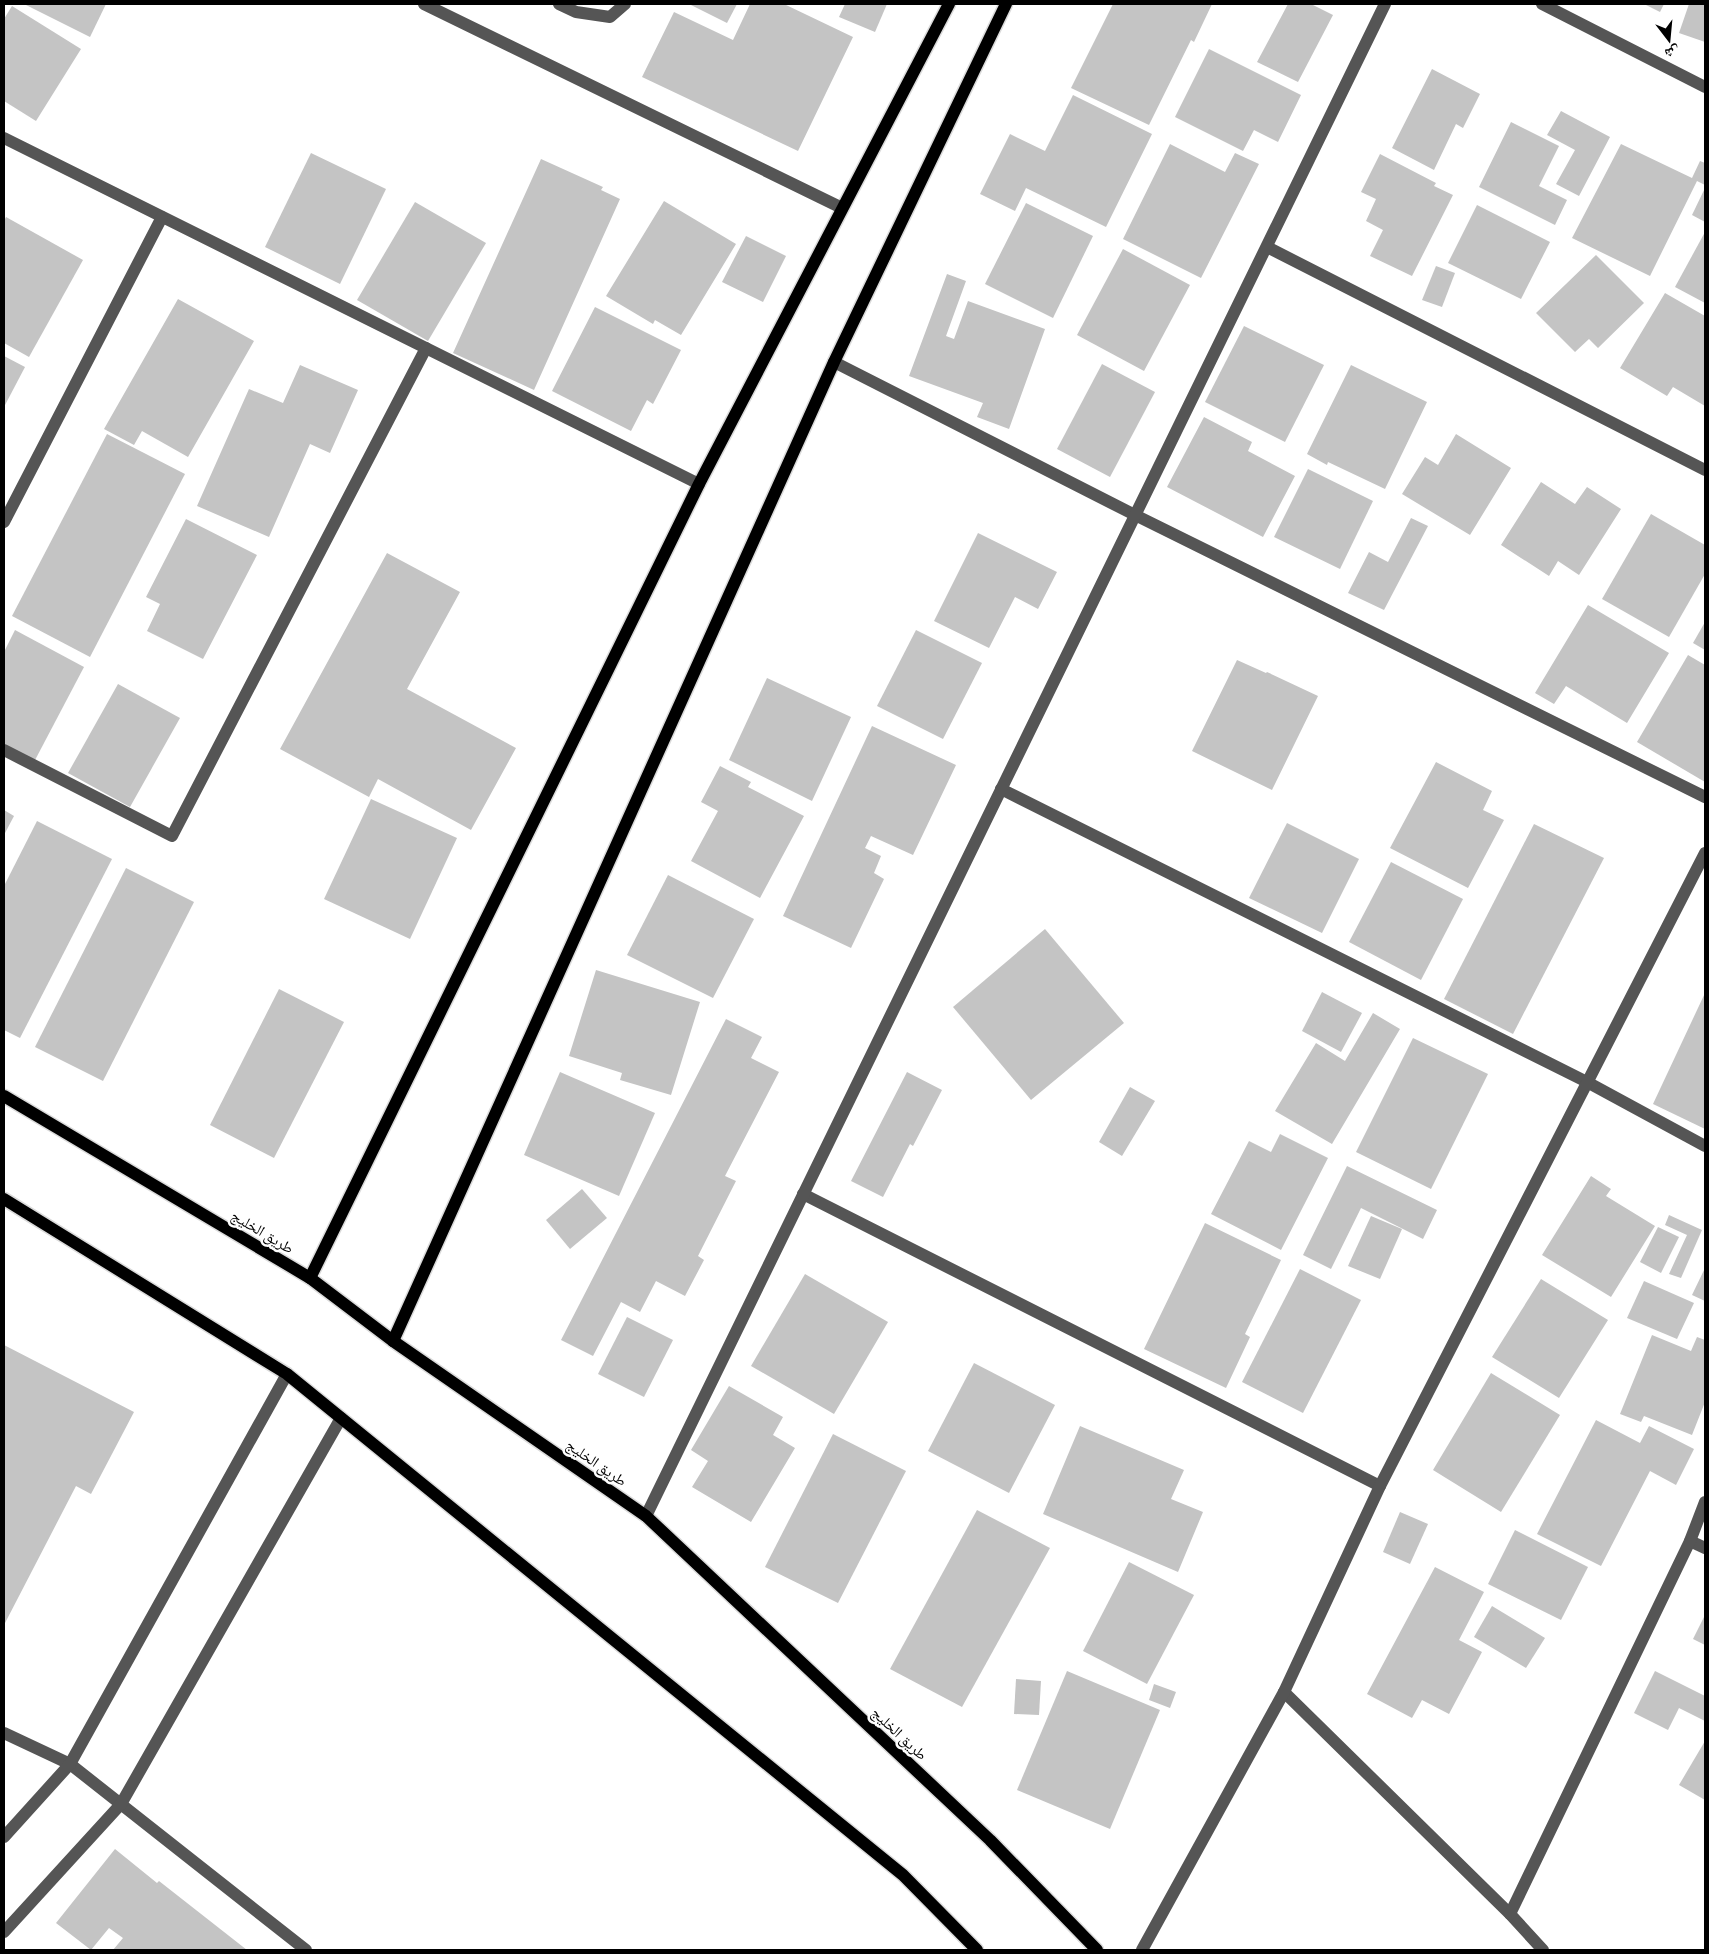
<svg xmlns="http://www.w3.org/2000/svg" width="1709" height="1954" viewBox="0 0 1709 1954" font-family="Barlow,'Noto Naskh Arabic',sans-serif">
  <rect width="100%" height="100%" fill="#fff"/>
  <g fill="#c4c4c4">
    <path d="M24 4H106L90 37Z"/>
    <path d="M689 4H737L727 23Z"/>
    <path d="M750 4H784L853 37 798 151 642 77 674 12 733 40Z"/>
    <path d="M845 4H887L875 32 839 17Z"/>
    <path d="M1113 4H1212L1194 42 1191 40 1149 125 1071 88Z"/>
    <path d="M1288 4H1311L1333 15 1298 82 1257 62Z"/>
    <path d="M1644 4H1664L1660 12Z"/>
    <path d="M1689 4H1705V42L1679 33Z"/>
    <path d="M12 6 81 49 36 121 4 101V19Z"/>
    <path d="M1209 49 1301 95 1278 142 1254 130 1243 151 1175 117Z"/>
    <path d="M1432 69 1480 94 1463 128 1456 124 1434 170 1392 148Z"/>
    <path d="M1073 95 1152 134 1106 227 1026 188 1015 211 980 194 1010 134 1045 151Z"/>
    <path d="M1561 111 1610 137 1579 196 1556 184 1575 150 1547 135Z"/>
    <path d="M1511 122 1559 146 1539 186 1567 200 1555 225 1479 187Z"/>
    <path d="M1170 144 1225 172 1235 153 1259 164 1201 278 1123 239Z"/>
    <path d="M1621 144 1692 178 1700 161 1705 163V185L1697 181 1650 276 1572 238Z"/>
    <path d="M311 153 386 189 340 284 265 247Z"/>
    <path d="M1380 154 1436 183 1434 186 1453 195 1412 276 1370 256 1383 230 1366 221 1376 199 1361 192Z"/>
    <path d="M541 159 603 187 601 190 620 199 534 390 453 353Z"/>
    <path d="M1705 188V222L1692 215Z"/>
    <path d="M664 201 736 244 681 335 655 320 653 324 606 296Z"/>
    <path d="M415 202 486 243 428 341 357 300Z"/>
    <path d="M1026 203 1093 236 1053 318 985 284Z"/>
    <path d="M1477 205 1550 242 1521 299 1448 263Z"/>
    <path d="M6 217 83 260 29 357 4 343V221Z"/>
    <path d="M1705 232V303L1675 287Z"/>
    <path d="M746 236 786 256 763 302 722 282Z"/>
    <path d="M1123 249 1190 285 1144 371 1077 335Z"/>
    <path d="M1596 255 1644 303 1598 348 1589 339 1575 352 1536 313Z"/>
    <path d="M1436 266 1455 273 1442 307 1422 300Z"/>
    <path d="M947 274 966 281 946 336 954 339 968 301 1045 329 1009 429 977 417 983 403 909 376Z"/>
    <path d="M1665 293 1705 316V406L1673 387 1667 396 1620 368Z"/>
    <path d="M178 299 254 341 188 457 142 431 134 445 104 429Z"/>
    <path d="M595 307 681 350 653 404 647 400 631 431 552 391Z"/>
    <path d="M1244 326 1324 365 1285 442 1205 402Z"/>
    <path d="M4 356 25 367 4 407Z"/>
    <path d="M1102 364 1155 392 1110 477 1057 449Z"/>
    <path d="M300 365 358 390 330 453 310 444 269 537 197 506 249 389 283 403Z"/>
    <path d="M1351 365 1427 402 1385 489 1328 462 1327 465 1307 454Z"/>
    <path d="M1204 417 1252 442 1248 451 1295 476 1263 537 1167 487Z"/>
    <path d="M107 434 185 474 90 657 12 616Z"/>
    <path d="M1456 434 1511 468 1470 535 1402 494 1425 457 1438 465Z"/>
    <path d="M1308 469 1373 501 1340 569 1274 537Z"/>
    <path d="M1541 482 1575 504 1587 487 1621 509 1579 575 1558 561 1549 576 1501 545Z"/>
    <path d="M1651 514 1705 545V574L1669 637 1602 599Z"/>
    <path d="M1411 518 1428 526 1384 610 1348 593 1369 552 1388 562Z"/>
    <path d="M186 519 257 555 203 659 147 631 160 604 146 597Z"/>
    <path d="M978 533 1057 572 1038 609 1015 597 989 648 934 621Z"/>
    <path d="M387 553 460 592 407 689 516 748 471 830 378 779 369 797 280 749Z"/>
    <path d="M1588 605 1669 653 1627 723 1566 686 1554 704 1535 693Z"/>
    <path d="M1705 622V650L1693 643Z"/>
    <path d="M15 630 84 667 34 762 4 746V652Z"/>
    <path d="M916 630 982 663 943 739 877 706Z"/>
    <path d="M1688 655 1705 665V782L1637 742Z"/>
    <path d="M1237 660 1266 673 1267 672 1318 696 1272 790 1192 751Z"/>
    <path d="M767 678 851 717 812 801 729 760Z"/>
    <path d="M118 684 180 718 130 807 68 773Z"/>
    <path d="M872 726 956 765 913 855 871 836 865 848 881 856 874 873 884 879 851 948 783 916Z"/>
    <path d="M1436 762 1492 791 1483 810 1504 820 1468 888 1390 848Z"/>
    <path d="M720 766 751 782 748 787 804 816 760 898 691 861 718 811 701 802Z"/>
    <path d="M371 799 457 838 410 939 324 899Z"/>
    <path d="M4 810 14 816 4 835Z"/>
    <path d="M37 821 112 859 20 1038 4 1030V886Z"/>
    <path d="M1287 823 1359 859 1322 933 1249 898Z"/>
    <path d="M1534 824 1604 858 1513 1034 1444 999Z"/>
    <path d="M1391 862 1463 899 1421 980 1349 942Z"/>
    <path d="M126 868 194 902 103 1081 35 1047Z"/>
    <path d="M668 875 754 919 713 998 627 955Z"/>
    <path d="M1045 929 1124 1023 1031 1100 953 1007Z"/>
    <path d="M596 970 700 1002 671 1095 620 1080 622 1073 569 1056Z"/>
    <path d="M279 989 344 1022 274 1158 210 1125Z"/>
    <path d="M1322 992 1362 1013 1341 1052 1302 1031Z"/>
    <path d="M1705 993V1129L1653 1104Z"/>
    <path d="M1373 1013 1400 1029 1332 1144 1275 1111 1316 1043 1345 1061Z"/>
    <path d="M726 1019 762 1037 751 1058 779 1072 725 1176 736 1181 698 1256 704 1260 685 1296 656 1281 640 1312 621 1302 593 1356 561 1340Z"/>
    <path d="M1413 1038 1488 1074 1431 1189 1356 1152Z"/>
    <path d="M560 1072 655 1113 619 1196 524 1155Z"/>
    <path d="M907 1072 942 1090 913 1146 910 1144 883 1197 851 1181Z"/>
    <path d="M1130 1087 1155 1101 1122 1156 1099 1142Z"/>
    <path d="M1280 1134 1328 1158 1281 1250 1211 1214 1249 1141 1271 1152Z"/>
    <path d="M1347 1166 1437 1210 1423 1239 1361 1208 1331 1269 1303 1255Z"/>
    <path d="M1591 1176 1611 1189 1606 1196 1655 1226 1611 1297 1542 1255Z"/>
    <path d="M582 1189 607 1218 570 1249 546 1220Z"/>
    <path d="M1669 1215 1702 1230 1681 1278 1669 1274 1687 1235 1665 1225Z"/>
    <path d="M1371 1216 1402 1229 1380 1279 1348 1266Z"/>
    <path d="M1205 1223 1281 1260 1245 1334 1250 1337 1226 1388 1144 1349Z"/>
    <path d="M1658 1227 1679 1237 1661 1273 1640 1262Z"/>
    <path d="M1705 1268V1301L1692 1295Z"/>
    <path d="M1300 1269 1361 1300 1303 1413 1242 1382Z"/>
    <path d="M805 1274 888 1322 834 1414 751 1366Z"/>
    <path d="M1541 1279 1608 1320 1559 1398 1492 1357Z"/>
    <path d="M1644 1281 1694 1303 1677 1339 1627 1318Z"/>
    <path d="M627 1317 673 1340 644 1397 598 1374Z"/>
    <path d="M1652 1335 1691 1351 1697 1337 1705 1340V1402L1692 1435 1644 1416 1641 1422 1620 1414Z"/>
    <path d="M4 1345 134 1412 91 1494 76 1486 4 1625Z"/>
    <path d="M974 1363 1055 1405 1009 1493 928 1451Z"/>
    <path d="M1491 1373 1560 1415 1501 1512 1433 1470Z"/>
    <path d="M729 1386 783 1417 773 1435 795 1448 751 1522 692 1487 708 1461 691 1450Z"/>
    <path d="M1596 1420 1640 1443 1649 1426 1694 1449 1676 1485 1650 1471 1601 1566 1537 1534Z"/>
    <path d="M1080 1426 1184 1470 1171 1499 1203 1512 1178 1572 1043 1514Z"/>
    <path d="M833 1434 906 1471 838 1603 765 1567Z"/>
    <path d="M977 1510 1050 1548 962 1707 890 1669Z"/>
    <path d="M1400 1512 1428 1524 1410 1564 1383 1552Z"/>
    <path d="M1515 1530 1588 1567 1561 1620 1488 1584Z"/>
    <path d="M1129 1562 1194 1595 1147 1684 1083 1651Z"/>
    <path d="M1435 1567 1484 1592 1459 1640 1482 1652 1449 1714 1422 1700 1412 1718 1367 1694Z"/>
    <path d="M1492 1606 1545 1638 1526 1668 1474 1637Z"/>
    <path d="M1705 1615V1645L1693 1639Z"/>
    <path d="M1067 1671 1160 1710 1110 1829 1017 1790Z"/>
    <path d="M1655 1671 1705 1696V1721L1679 1708 1668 1730 1634 1713Z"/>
    <path d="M1016 1679 1041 1681 1039 1715 1014 1714Z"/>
    <path d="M1154 1684 1176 1692 1170 1708 1149 1700Z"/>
    <path d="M1705 1741V1800L1679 1785Z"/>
    <path d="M115 1849 157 1883 159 1881 247 1950H113L123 1938 109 1928 91 1950 56 1923Z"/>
  </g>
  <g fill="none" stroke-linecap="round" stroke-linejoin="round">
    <g stroke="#dbdbdb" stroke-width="15">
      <g id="major">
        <path d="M4 1096 310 1278 393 1341 646 1516 990 1840 1097 1950"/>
        <path d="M4 1199 287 1374 903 1875 977 1950"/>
        <path d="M310 1278 699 484 949 4"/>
        <path d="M393 1341 834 362 1006 4"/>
      </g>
    </g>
    <g stroke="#555" stroke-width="12">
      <path d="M424 4 842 208"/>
      <path d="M559 4 576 12 610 17 625 4"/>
      <path d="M1542 4 1705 87"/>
      <path d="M4 138 699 484"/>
      <path d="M1267 247 1705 470"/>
      <path d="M834 362 1135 515 1705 797"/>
      <path d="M4 522 162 217"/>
      <path d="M4 750 172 836 426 348"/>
      <path d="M1001 789 1587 1082 1705 1146"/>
      <path d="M803 1194 1380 1486"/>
      <path d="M646 1516 1385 4"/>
      <path d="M1690 1541 1705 1548"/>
      <path d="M1284 1692 1510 1914 1543 1950"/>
      <path d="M4 1733 70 1764 306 1950"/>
      <path d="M4 1837 70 1764 287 1374"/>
      <path d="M1510 1914 1690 1541 1705 1502"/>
      <path d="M4 1932 121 1804 341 1418"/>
      <path d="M1142 1950 1284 1692 1380 1486 1705 853"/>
    </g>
    <use href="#major" stroke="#000" stroke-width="12"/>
  </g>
  <g text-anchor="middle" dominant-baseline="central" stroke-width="5" stroke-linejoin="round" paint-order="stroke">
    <g font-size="15" fill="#000" stroke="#fff">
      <text transform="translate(263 1231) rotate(31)">طريق الخليج</text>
      <text transform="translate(597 1462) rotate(35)">طريق الخليج</text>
      <text transform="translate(900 1733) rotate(43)">طريق الخليج</text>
    </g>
  </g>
  <rect width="1709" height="1954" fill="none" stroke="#000000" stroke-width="10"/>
  <g transform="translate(1669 40) rotate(164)" stroke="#ffffff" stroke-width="4" paint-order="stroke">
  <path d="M0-4L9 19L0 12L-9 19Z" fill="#000000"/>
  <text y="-8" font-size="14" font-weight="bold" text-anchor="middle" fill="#000000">ش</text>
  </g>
</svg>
